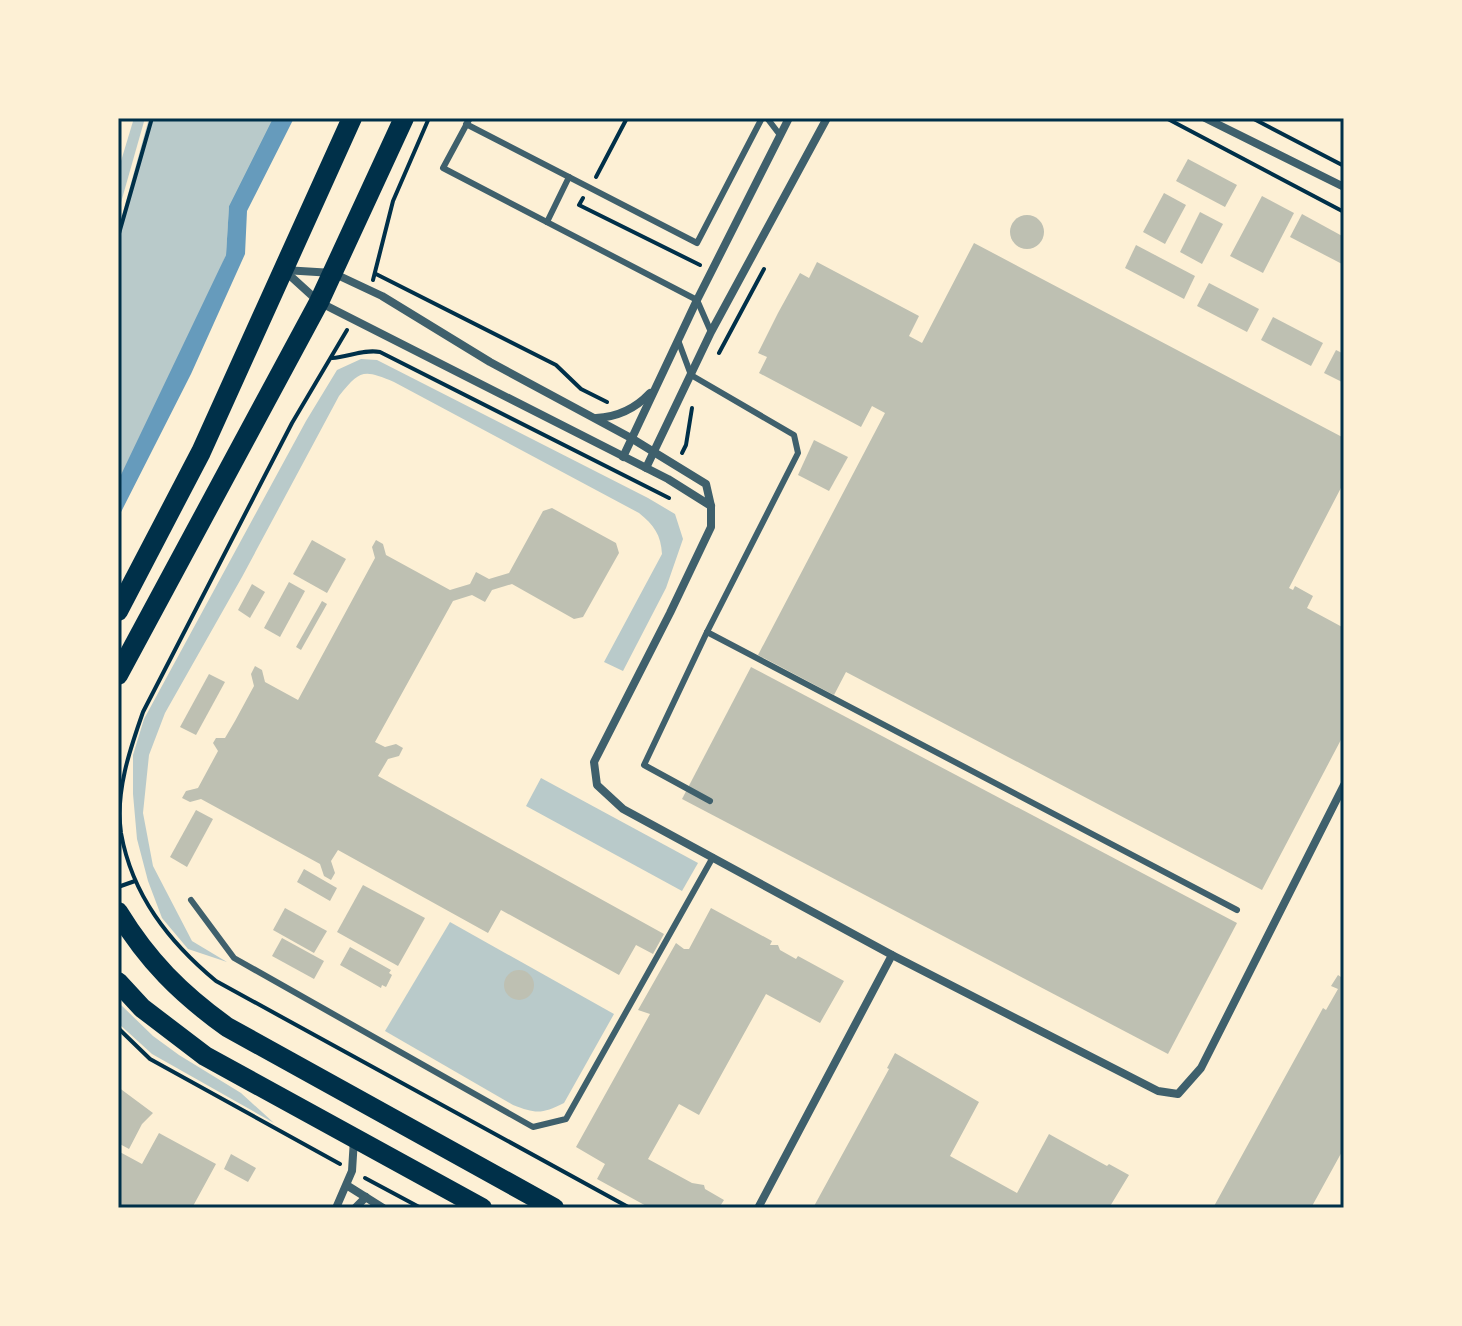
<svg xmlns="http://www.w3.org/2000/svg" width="1462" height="1326" viewBox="0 0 1462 1326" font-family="Helvetica,sans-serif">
  <rect width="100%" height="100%" fill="#fdf0d5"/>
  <g fill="#b9caca">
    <path d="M134 118H145L118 213V171Z"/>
    <path d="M149 118H273L229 206 226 255 192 338 118 481V230Z"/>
    <path d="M361 359 377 360 648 498 675 514 683 539 666 588 623 671 604 662 662 554C661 535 654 525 639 513L394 382C363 369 360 370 339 396L242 577 165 713 149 755 143 813 153 866 192 941 227 962 188 949 162 918 148 881 137 839 133 794V755L144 719 306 421 337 370Z"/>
    <path d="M541 778 698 863 682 891 526 806Z"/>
    <path d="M450 922 614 1014 564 1103C542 1114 536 1114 513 1105L385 1031Z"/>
    <path d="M119 1003 153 1036 179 1055 241 1093 274 1123 152 1054 118 1023Z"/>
  </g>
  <path fill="#669bbc" d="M273 118H294L247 211 245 254 191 374 118 518V481L226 255 229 206Z"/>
  <g fill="#bec0b2">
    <path d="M1188 159 1237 185 1225 207 1176 181Z"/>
    <path d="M1164 193 1186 205 1165 244 1143 232Z"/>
    <path d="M1262 196 1294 213 1263 273 1230 256Z"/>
    <path d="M1200 212 1223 224 1202 264 1180 252Z"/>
    <path d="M1302 214 1344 237V265L1290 237Z"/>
    <circle cx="1027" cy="232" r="17"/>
    <path d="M974 243 1344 438V482L1289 588 1293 590 1295 586 1313 596 1307 608 1344 628V734L1262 890 846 672 834 695 758 655 885 413 872 406 861 427 759 373 767 357 758 353 778 313 800 273 809 278 817 262 919 316 909 336 922 343Z"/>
    <path d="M1136 245 1195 276 1184 299 1125 268Z"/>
    <path d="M1209 283 1259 309 1247 332 1197 306Z"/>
    <path d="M1273 317 1323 343 1311 366 1261 340Z"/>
    <path d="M1336 350 1344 354V383L1324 373Z"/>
    <path d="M814 440 848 457 829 491 798 475Z"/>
    <path d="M552 508 616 543 619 553 583 617 574 619 512 584 492 590 485 602 472 595 453 601 375 742 385 747 396 744 403 748 399 756 388 759 378 776 664 934 653 954 636 945 619 975 501 910 488 933 338 850 331 861 335 873 331 880 324 876 320 864 201 799 190 802 182 798 186 791 198 788 218 751 213 743 216 738H225L235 721 254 686 251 674 255 666 262 670 265 682 298 700 375 558 372 547 376 540 383 544 386 555 450 590 470 584 476 572 489 579 509 573 543 511Z"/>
    <path d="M312 540 346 559 327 593 293 574Z"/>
    <path d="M289 582 305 591 280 637 264 628Z"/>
    <path d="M252 584 265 592 250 618 238 610Z"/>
    <path d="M322 601 327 604 301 650 296 647Z"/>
    <path d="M751 667 1237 923 1168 1054 682 799Z"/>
    <path d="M209 674 225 682 196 735 180 727Z"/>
    <path d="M196 810 213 819 187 867 170 857Z"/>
    <path d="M304 869 337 888 330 901 297 882Z"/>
    <path d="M363 885 425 918 398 966 337 932Z"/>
    <path d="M285 908 327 931 314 953 273 930Z"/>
    <path d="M711 908 772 941 770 945H778L780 950 796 959 798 956 844 981 820 1023 766 994 699 1115 679 1104 648 1159 692 1183 704 1185 705 1189 724 1200 719 1208H650L597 1179 605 1164 576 1147 650 1014 638 1010 676 943 684 949H689Z"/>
    <path d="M282 938 324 961 314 979 272 956Z"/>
    <path d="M350 947 391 970 389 973 392 975 386 987 382 985 381 988 340 965Z"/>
    <circle cx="519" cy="985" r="15"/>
    <path d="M1338 975 1344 979V1148L1311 1208H1213L1323 1008 1326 1010 1338 989 1331 986Z"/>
    <path d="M895 1053 979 1102 950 1156 1017 1193 1049 1134 1107 1166 1109 1164 1129 1175 1109 1208H813L889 1069 887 1068Z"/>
    <path d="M118 1087 153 1113 142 1124 129 1149 118 1143Z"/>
    <path d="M159 1133 216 1164 192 1208H118V1151L142 1164Z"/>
    <path d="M231 1154 256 1168 248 1182 224 1169Z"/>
  </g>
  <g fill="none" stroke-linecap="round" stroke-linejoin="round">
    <g stroke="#003049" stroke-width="4">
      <path d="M1166 118 1344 212"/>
      <path d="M1252 118 1344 166"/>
      <path d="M596 177 627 118"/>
      <path d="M583 198 579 205 700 265"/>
      <path d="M118 237 152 118"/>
      <path d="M376 274 556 365 581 389 607 402"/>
      <path d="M373 280 393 201 429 118"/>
      <path d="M347 330 292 423 143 712C130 749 115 792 121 833 132 895 169 942 216 981L630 1208"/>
      <path d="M719 353 764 269"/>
      <path d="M332 358C348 357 364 349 380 352L669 498"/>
      <path d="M682 453 686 445 692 408"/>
      <path d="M118 887 135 881"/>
      <path d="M118 1028 150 1059 340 1164"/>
      <path d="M365 1178 421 1208"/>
    </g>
    <g stroke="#3f606c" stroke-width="6">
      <path d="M470 118 443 168 697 300 711 332"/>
      <path d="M767 118 780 135"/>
      <path d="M466 124 697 243 762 118"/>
      <path d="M547 222 569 177"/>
      <path d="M678 340 691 375 794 435 798 453 707 632 644 765 710 801"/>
      <path d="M707 632 1237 910"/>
      <path d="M191 900 234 958 533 1127 566 1119 713 857"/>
    </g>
    <g stroke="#3f606c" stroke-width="8">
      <path d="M1205 118 1344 187"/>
      <path d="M284 270 333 273 382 296 490 362 631 438 706 484 711 506V527L670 613 594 762 597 785 623 809 892 955 1158 1091 1178 1094 1201 1068 1344 785"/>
      <path d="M286 272 319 302 668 479 711 506"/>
      <path d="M596 418C618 417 635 409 650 393"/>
      <path d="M623 457 697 300 789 118"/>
      <path d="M646 468 711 332 827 118"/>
      <path d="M348 1186 383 1208"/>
      <path d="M336 1208 352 1171 354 1139"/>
      <path d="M355 1208 366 1197"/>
      <path d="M758 1208 892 955"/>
    </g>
    <g stroke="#003049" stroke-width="20">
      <path d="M118 611 201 452 352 118"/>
      <path d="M118 675 319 302 404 118"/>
      <path d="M118 912C148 961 180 993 227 1027L554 1208"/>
      <path d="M118 982 142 1008 205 1056 482 1208"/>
    </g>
  </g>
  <rect width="1462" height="1326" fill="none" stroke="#fdf0d5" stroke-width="240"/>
  <rect x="120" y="120" width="1222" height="1086" fill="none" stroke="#003049" stroke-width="3"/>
</svg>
